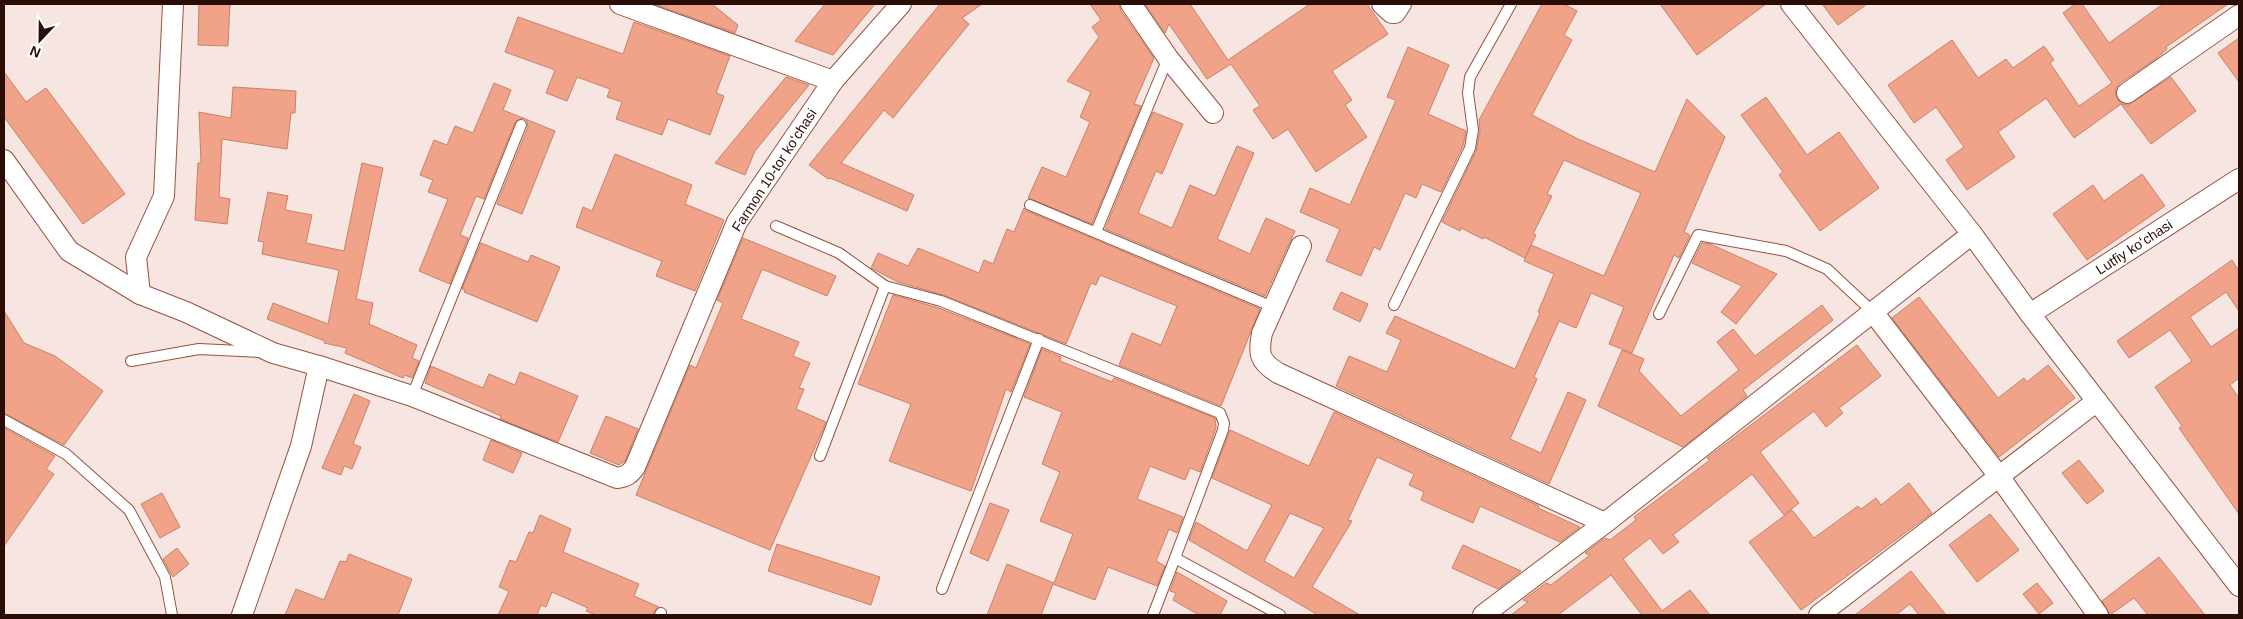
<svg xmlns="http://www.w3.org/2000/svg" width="2243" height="619" viewBox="0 0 2243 619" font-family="Arial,sans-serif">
  <rect width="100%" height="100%" fill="#f6e5e0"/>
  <g fill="#f0a389" stroke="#c98067" fill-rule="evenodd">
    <path d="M199 4H230L228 46 198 45Z"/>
    <path d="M654 4H712L738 25 735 33Z"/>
    <path d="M825 4H875L833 55 795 41Z"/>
    <path d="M940 4H982L962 18 969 24 893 118 884 110 841 163 914 195 907 211 830 178 828 179 809 165Z"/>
    <path d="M1090 4H1119L1121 11 1154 58 1134 104 1141 106 1092 224 1028 198 1042 167 1066 177 1090 122 1080 117 1091 92 1067 81 1099 37 1092 27 1101 20Z"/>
    <path d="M1145 4H1190L1228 60 1310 4H1367L1388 34 1332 71 1352 100 1345 105 1367 137 1316 172 1288 129 1273 139 1253 110 1260 106 1231 64 1207 79 1169 24 1165 33Z"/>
    <path d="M1542 4H1564L1577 11 1564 35 1572 40 1532 115 1578 139 1655 172 1687 99 1725 137 1684 232 1690 235 1679 258 1674 255 1632 353 1609 344 1624 307 1591 293 1576 328 1559 321 1534 377 1537 379 1510 439 1541 453 1568 392 1586 400 1549 484 1336 386 1349 356 1387 372 1401 340 1386 333 1395 316 1515 369 1540 313 1538 312 1554 274 1524 261 1531 245 1525 258 1484 237 1483 239 1461 228 1460 231 1442 222 1476 151 1480 131 1479 120ZM1564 160 1641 193 1604 276 1531 245 1536 235 1533 234 1552 196 1547 194Z"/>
    <path d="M1660 4H1766L1697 55Z"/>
    <path d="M1822 4H1867L1838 25Z"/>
    <path d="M2075 4H2082L2109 43 2163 4H2228L2166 47 2167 49 2157 58 2120 83 2116 88 2115 94 2118 100 2122 104 2128 105 2171 77 2196 111 2151 144 2121 104 2074 138 2046 98 1998 132 2015 157 1967 190 1946 160 1964 147 1936 107 1914 123 1888 85 1952 40 1978 78 2006 59 2013 68 2044 46 2054 60 2050 63 2079 106 2112 83 2063 13Z"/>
    <path d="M518 17 623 54 634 22 730 56 716 93 724 96 710 135 668 119 662 135 616 119 622 102 607 97 610 89 577 77 567 101 546 93 555 70 505 52Z"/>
    <path d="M2239 38V82L2218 53Z"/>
    <path d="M1408 47 1449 65 1428 114 1466 131 1463 146 1441 192 1422 184 1416 198 1405 193 1380 250 1374 247 1361 276 1326 261 1340 229 1300 212 1310 188 1350 205 1396 100 1387 97Z"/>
    <path d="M4 72 26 102 46 88 125 194 83 224 4 117Z"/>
    <path d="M786 77 809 85 755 151 745 175 715 163Z"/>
    <path d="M494 83 511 90 503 110 555 131 522 214 497 204 528 127 527 121 523 118 515 122 484 199 476 196 460 235 468 238 450 284 419 271 448 199 428 192 433 180 420 175 434 140 447 145 455 126 473 133Z"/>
    <path d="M233 87 296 91 295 113H291L287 149 222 139 219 197 230 199 227 224 195 220 198 163H201L199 112 231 118Z"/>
    <path d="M1766 97 1807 155 1839 132 1879 188 1820 231 1779 175 1783 172 1741 115Z"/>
    <path d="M1153 112 1183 124 1162 174 1156 171 1138 213 1172 228 1190 185 1215 196 1237 146 1254 153 1217 239 1250 254 1266 218 1295 231 1265 296 1105 229Z"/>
    <path d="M615 154 692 185 685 204 724 220 695 291 656 276 662 261 576 227 583 207 592 211Z"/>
    <path d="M362 163 383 168 356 299 373 303 369 324 417 345 412 358 419 361 412 378 405 375 403 378 345 353 347 348 324 343 325 341 267 319 273 303 328 324 339 270 262 254 264 242 258 241 268 192 288 196 285 210 312 215 306 243 344 251Z"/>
    <path d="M2142 174 2165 206 2087 260 2053 214 2093 185 2104 201Z"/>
    <path d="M1024 208 1027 211 1260 309 1221 406 1119 365 1132 333 1161 345 1177 306 1100 275 1096 285 1091 283 1066 344 943 295 898 282 871 268 878 253 908 266 918 248 979 273 984 260 993 264 1007 229 1014 232Z"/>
    <path d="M743 238 836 276 827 296 762 269 741 319 799 342 793 356 810 363 799 388 804 389 796 409 826 422 770 550 636 495 690 365 696 368 723 303 717 300Z"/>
    <path d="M481 243 528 262 531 255 560 267 537 322 464 292 465 290 462 289Z"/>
    <path d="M1702 243 1710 244 1777 274 1736 324 1721 312 1742 286 1692 263Z"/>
    <path d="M2232 260 2239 271V311L2226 292 2190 317 2211 347 2239 328V378L2230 385 2239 398V514L2179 428 2182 426 2155 387 2192 361 2170 330 2129 358 2117 341Z"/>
    <path d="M1341 292 1368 304 1360 322 1333 309Z"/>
    <path d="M893 295 939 308 1030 344 1011 392 1006 389 971 491 889 461 911 404 858 384Z"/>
    <path d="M1919 297 1998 398 2024 378 2027 382 2048 365 2075 398 1999 457 1892 318Z"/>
    <path d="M1822 305 1833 320 1743 390 1747 396 1683 447 1598 406 1622 350 1644 359 1639 371 1681 416 1739 370 1717 342 1733 329 1755 356Z"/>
    <path d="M4 311 24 343 55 356 103 391 64 445 4 413Z"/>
    <path d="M1857 345 1881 376 1839 408 1843 413 1826 427 1814 411 1760 452 1799 503 1784 515 1752 474 1673 535 1679 542 1663 554 1650 538 1623 559 1662 611 1690 590 1710 615H1642L1611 575 1558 615H1511L1528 602 1523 600 1546 583 1551 585 1590 555 1585 553 1605 538 1610 540 1636 520 1634 517 1710 460 1707 458Z"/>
    <path d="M1042 349 1061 357 1060 361 1112 382 1114 378 1215 418 1216 428 1200 472 1190 468 1185 480 1150 466 1137 499 1183 517 1177 533 1169 529 1156 561 1165 566 1157 586 1108 567 1095 600 1053 584 1041 615H987L1007 564 1054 583 1073 534 1040 521 1060 472 1042 464 1062 412 1024 397Z"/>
    <path d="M431 366 483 388 489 374 515 385 520 372 578 396 558 442 500 419 501 416 425 383Z"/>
    <path d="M354 394 370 401 353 444 361 447 352 469 344 466 341 475 322 468Z"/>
    <path d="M1334 412 1539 506 1538 508 1580 527 1560 542 1480 506 1473 523 1421 500 1424 492 1409 485 1414 474 1377 457 1348 520 1352 521 1312 587 1360 615H1318L1189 540 1196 522 1247 551 1272 505 1212 478 1230 430 1309 466ZM1290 513 1324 528 1294 578 1264 561Z"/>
    <path d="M606 416 638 429 625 461 619 465 590 453Z"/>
    <path d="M4 428 55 456 46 469 54 474 4 546Z"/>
    <path d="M491 440 522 453 513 473 483 460Z"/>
    <path d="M2079 460 2104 491 2087 504 2062 473Z"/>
    <path d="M1909 483 1932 513 1801 610 1749 542 1792 510 1814 538 1858 506 1861 509 1876 498 1881 505Z"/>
    <path d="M162 493 180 527 160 538 141 504Z"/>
    <path d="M990 503 1009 510 988 561 970 553Z"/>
    <path d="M1990 514 2019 550 1977 582 1949 545Z"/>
    <path d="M540 515 571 529 563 552 639 584 634 596 659 607 655 610 653 615H596L586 611 588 608 552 592 546 607 541 605 537 615H498L509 591 499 587 510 560 516 562 529 532 533 533Z"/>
    <path d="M777 544 880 577 871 605 768 571Z"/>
    <path d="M1463 545 1521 571 1498 589 1452 568Z"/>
    <path d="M177 548 189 564 173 577 163 559Z"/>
    <path d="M349 554 412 579 398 615H285L296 589 324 600 340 561 346 562Z"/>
    <path d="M2159 557 2205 615H2148L2134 598 2110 615 2102 601Z"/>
    <path d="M1911 571 1946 615H1919L1910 604 1896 615H1855Z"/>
    <path d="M1177 572 1227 601 1220 615H1199L1173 600 1176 593 1170 591Z"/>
    <path d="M2037 583 2053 603 2039 614 2023 594Z"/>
  </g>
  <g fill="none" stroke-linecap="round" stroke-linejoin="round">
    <g stroke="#98533c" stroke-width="12">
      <g id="lane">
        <path d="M1030 205 1273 307"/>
        <path d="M776 226 839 253 885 286"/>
        <path d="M1096 232 1168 58"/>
        <path d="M1394 305 1470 148 1473 130 1468 93 1470 77 1511 4"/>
        <path d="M1659 314 1698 235 1786 251 1827 269 1873 312"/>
        <path d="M131 361 199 349 260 352"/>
        <path d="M412 396 521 125"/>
        <path d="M4 420 66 454 129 510 165 577 172 615"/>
        <path d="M820 456 885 286 941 301 1220 413 1224 423 1223 430 1175 558"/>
        <path d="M942 589 1039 339"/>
        <path d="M660 615 661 613"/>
        <path d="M1153 615 1175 558 1280 615"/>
      </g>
    </g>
    <g stroke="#98533c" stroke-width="22">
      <g id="street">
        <path d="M173 4 164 196 136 257 140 294 186 312 273 353 319 366"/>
        <path d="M620 4 833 81"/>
        <path d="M1131 4 1168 58 1213 113"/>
        <path d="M1382 4 1392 13H1395L1401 4"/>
        <path d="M1791 4 1972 234 2030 314 2239 586"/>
        <path d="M2127 93 2239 15"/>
        <path d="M4 160 69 251 140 294"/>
        <path d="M1301 246 1262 333C1258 354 1259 361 1278 373L1605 523"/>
        <path d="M1873 312 1998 475 2098 615"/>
        <path d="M2030 314 2239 179"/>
        <path d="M242 615 301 446 319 366 412 396 617 478C626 477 630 474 635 467L737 222 833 81 901 4"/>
        <path d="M1483 615 1605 523 1972 234"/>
        <path d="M1819 615 2097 401"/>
      </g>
    </g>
    <use href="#lane" stroke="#fff" stroke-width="10"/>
    <use href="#street" stroke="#fff" stroke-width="20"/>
  </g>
  <g text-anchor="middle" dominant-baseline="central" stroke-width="4" stroke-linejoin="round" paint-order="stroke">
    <g font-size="14" fill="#2a0e06" stroke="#fff">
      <text transform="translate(774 170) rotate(-57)">Farmon 10-tor koʻchasi</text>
      <text transform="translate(2134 247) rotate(-33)">Lutfiy koʻchasi</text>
    </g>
  </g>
  <rect width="2243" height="619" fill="none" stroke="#2a0e06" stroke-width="10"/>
  <g transform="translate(40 40) rotate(202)" stroke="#ffffff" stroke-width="4" paint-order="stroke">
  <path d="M0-4L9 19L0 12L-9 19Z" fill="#2a0e06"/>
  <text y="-8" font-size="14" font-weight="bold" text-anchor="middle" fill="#2a0e06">N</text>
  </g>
</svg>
